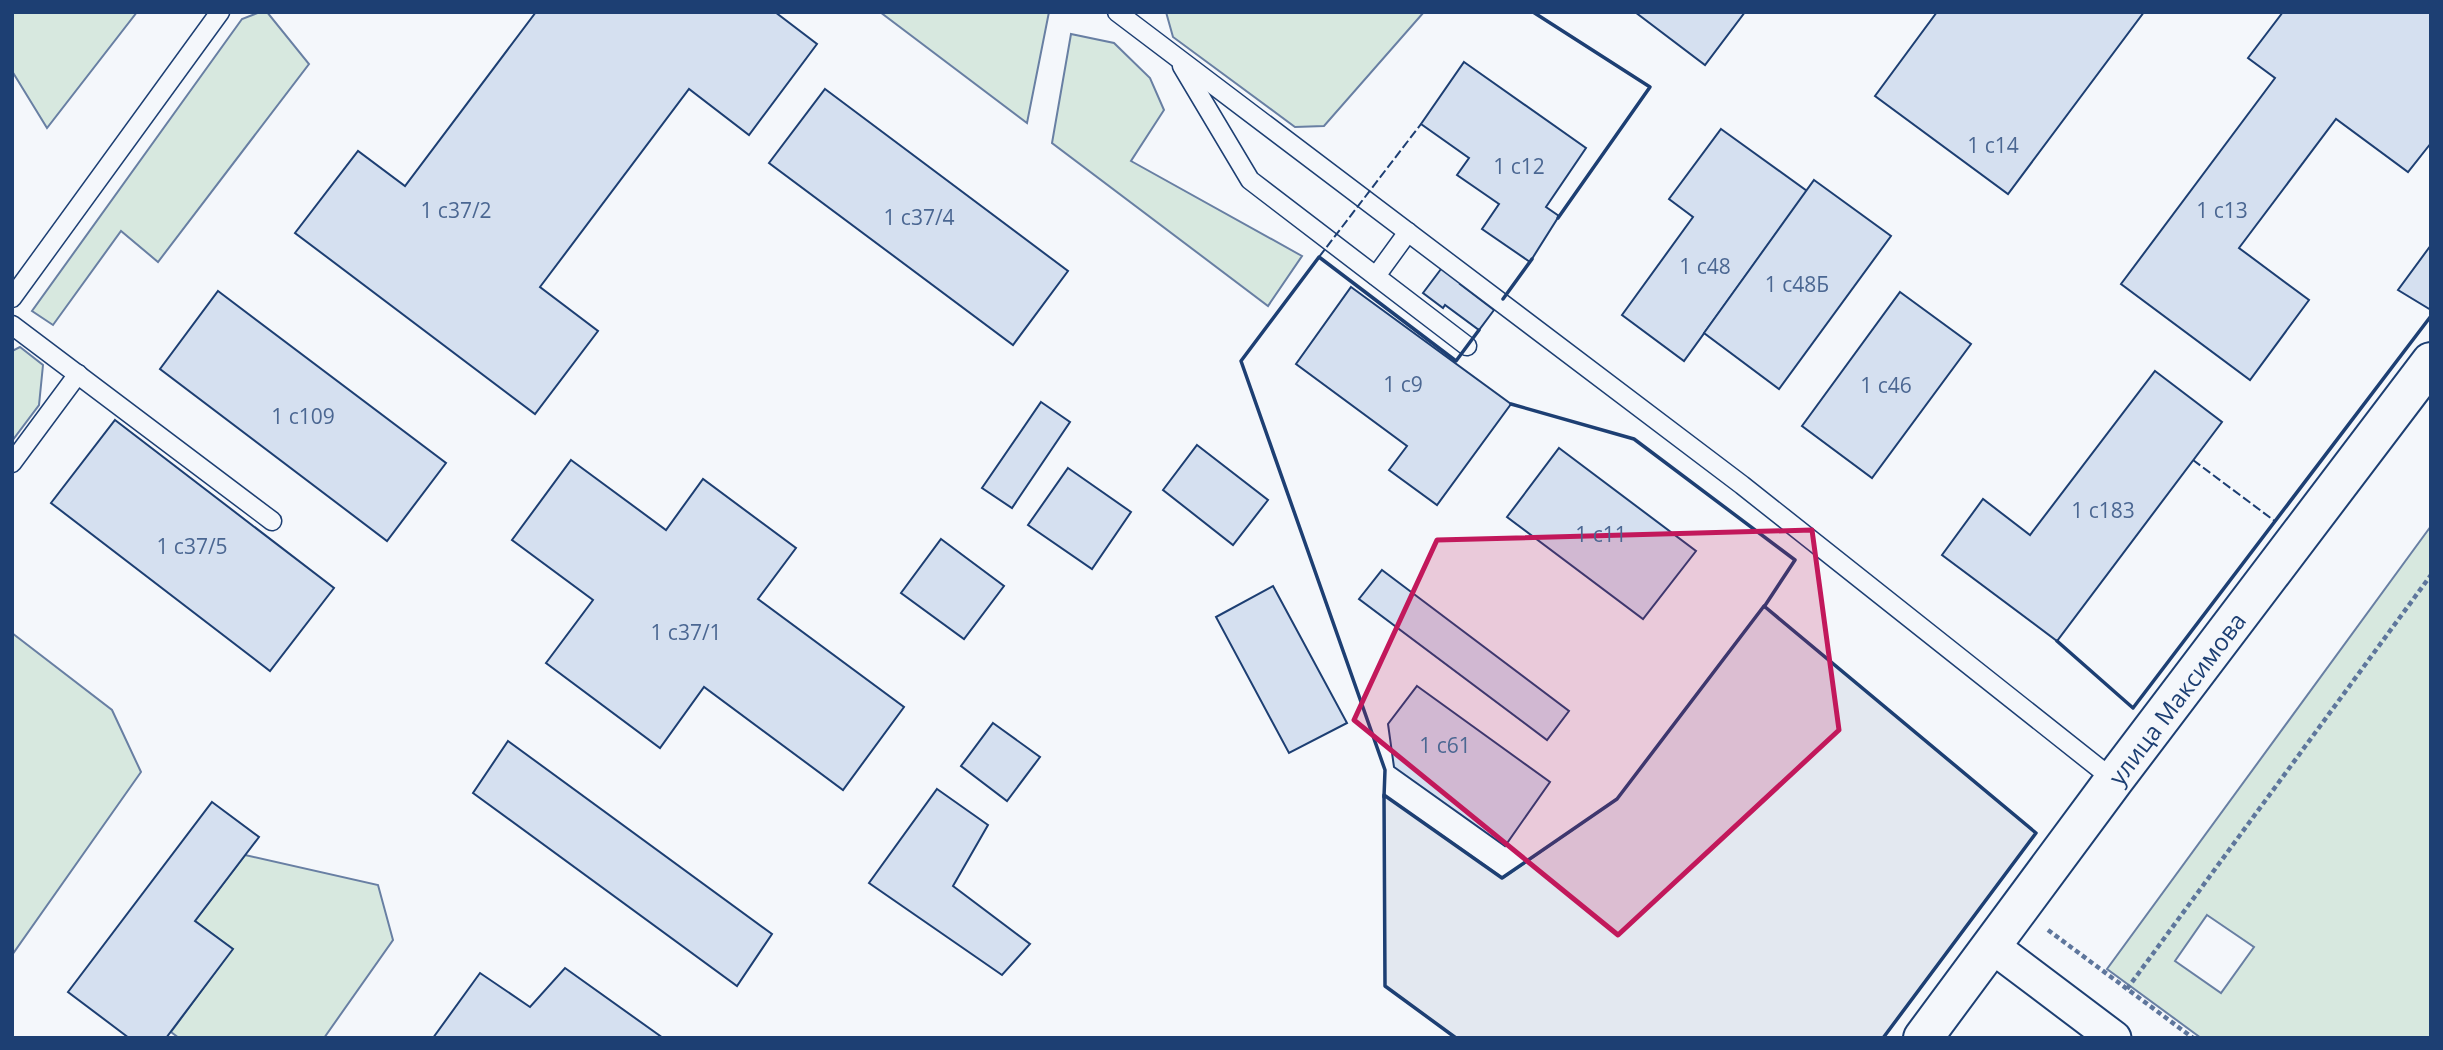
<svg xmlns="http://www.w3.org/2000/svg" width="2443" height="1050" viewBox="0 0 2443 1050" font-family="'Open Sans',sans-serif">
  <rect width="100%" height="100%" fill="#f4f7fb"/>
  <g fill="#d7e8df" stroke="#687fa3" stroke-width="2" fill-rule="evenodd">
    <path d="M12 12H137L47 128 12 71Z"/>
    <path d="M260 12H267L309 64 158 262 121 231 53 325 32 311 242 19Z"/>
    <path d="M880 12H1049L1027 123Z"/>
    <path d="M1166 12H1424L1324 126 1295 127 1173 37Z"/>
    <path d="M1071 34 1114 43 1150 78 1164 110 1131 161 1302 256 1268 306 1052 143Z"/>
    <path d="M20 347 43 365 39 405 12 441V351Z"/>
    <path d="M2431 526V1038H2201L2107 969ZM2207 915 2254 947 2221 993 2175 961Z"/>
    <path d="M12 633 112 710 141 772 12 955Z"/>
    <path d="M245 855 378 885 393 940 324 1038H179L171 1032 232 949 195 921Z"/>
  </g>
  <path fill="#e3e8f0" stroke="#687fa3" stroke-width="2" d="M1764 606 2036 833 1883 1038H1456L1385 986 1384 795 1503 878 1617 799Z"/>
  <g fill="#d5e0f0" stroke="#1d3f73" stroke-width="2">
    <path d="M536 12H775L817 44 749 135 689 89 540 287 598 331 535 414 295 233 358 151 405 186Z"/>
    <path d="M1635 12H1745L1705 65Z"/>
    <path d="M1937 12H2144L2008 194 1875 96Z"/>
    <path d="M2283 12H2431V143L2408 172 2336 119 2239 248 2309 300 2250 380 2121 284 2275 78 2248 58Z"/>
    <path d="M1464 62 1586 148 1546 207 1559 216 1530 262 1482 229 1499 204 1457 175 1469 158 1421 124Z"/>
    <path d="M825 89 1068 271 1013 345 769 163Z"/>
    <path d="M1721 129 1807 191 1684 361 1622 315 1693 217 1669 199Z"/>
    <path d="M1814 180 1891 236 1779 389 1704 333Z"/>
    <path d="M2431 245V310L2398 290Z"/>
    <path d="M1444 265 1464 279 1460 284 1494 310 1479 330 1445 305 1443 308 1423 293Z"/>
    <path d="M1351 287 1511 404 1437 505 1389 470 1407 446 1296 364Z"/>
    <path d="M218 291 446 463 387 541 160 369Z"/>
    <path d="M1900 292 1971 344 1872 478 1802 426Z"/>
    <path d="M2155 371 2222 422 2057 641 1942 555 1983 499 2030 535Z"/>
    <path d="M1041 402 1070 422 1012 508 982 488Z"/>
    <path d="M115 420 334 588 270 671 51 503Z"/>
    <path d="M1197 445 1268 500 1233 545 1163 490Z"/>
    <path d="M1559 448 1696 551 1643 619 1507 517Z"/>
    <path d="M571 460 666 530 703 479 796 548 758 599 904 707 843 790 704 687 660 748 546 663 593 600 512 540Z"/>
    <path d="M1068 468 1131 512 1092 569 1028 525Z"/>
    <path d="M941 539 1004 586 964 639 901 593Z"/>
    <path d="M1382 570 1569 711 1547 740 1359 599Z"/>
    <path d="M1273 586 1347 723 1289 753 1216 617Z"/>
    <path d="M1417 686 1550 782 1505 846 1394 767 1388 724Z"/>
    <path d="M993 723 1040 757 1007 801 961 766Z"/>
    <path d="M508 741 772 934 737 986 473 793Z"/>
    <path d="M937 789 988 825 953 886 1030 944 1002 975 869 883Z"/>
    <path d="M212 802 259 837 195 921 233 949 166 1038H129L68 992Z"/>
    <path d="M565 968 663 1038H433L480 973 530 1007Z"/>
  </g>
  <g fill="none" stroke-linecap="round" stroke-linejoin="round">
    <g stroke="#1d3f73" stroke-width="21">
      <g id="service">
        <path d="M1117 12 1742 485 2114 780"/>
        <path d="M1182 66 1250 180 1467 346"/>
        <path d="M1376 276 1408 232"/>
        <path d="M12 298 220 12"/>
        <path d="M12 325 272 521"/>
        <path d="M12 463 78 374"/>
      </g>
    </g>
    <g stroke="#1d3f73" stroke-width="37">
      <path id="minor" d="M1992 946 2114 1038"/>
    </g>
    <g stroke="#1d3f73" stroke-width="42">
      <g id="tertiary">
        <path id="s1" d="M1923 1038 2114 780 2431 362"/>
      </g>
    </g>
    <g stroke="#5e769c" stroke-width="4.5" stroke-dasharray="5 3.5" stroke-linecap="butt">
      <path d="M2048 930 2193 1038"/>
      <path d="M2127 989 2431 575"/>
    </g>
    <use href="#service" stroke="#f4f7fb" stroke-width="18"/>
    <use href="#minor" stroke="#f4f7fb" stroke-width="33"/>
    <use href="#tertiary" stroke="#f4f7fb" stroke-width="38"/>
    <g stroke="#1d3f73" stroke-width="2" stroke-dasharray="9 3.5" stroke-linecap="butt">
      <path d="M1319 257 1421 124"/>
      <path d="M2193 460 2276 522"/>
    </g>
    <g stroke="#1d3f73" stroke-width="3.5">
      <path d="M1533 12 1650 87 1558 218"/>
      <path d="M1503 299 1532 259"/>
      <path d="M1511 404 1634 439 1795 560 1764 607"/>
      <path d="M2057 641 2133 708 2431 316"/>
      <path d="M1384 797 1385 770 1241 361 1319 257 1456 361 1479 330"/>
      <path d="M1456 1038 1385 986 1384 795 1502 878 1617 799 1764 606 2036 833 1883 1038"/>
    </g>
  </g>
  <path fill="#c2185b" fill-opacity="0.2" stroke="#c2185b" stroke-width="5" stroke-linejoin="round" d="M1812 530 1839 730 1618 935 1354 720 1437 540Z"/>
  <g text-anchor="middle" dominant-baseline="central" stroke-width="5" stroke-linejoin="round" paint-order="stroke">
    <g font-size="21" fill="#4b6792">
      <text x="1993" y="145">1 с14</text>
      <text x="1519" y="166">1 с12</text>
      <text x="456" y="210">1 с37/2</text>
      <text x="2222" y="210">1 с13</text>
      <text x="919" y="217">1 с37/4</text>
      <text x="1705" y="266">1 с48</text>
      <text x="1797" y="284">1 с48Б</text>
      <text x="1403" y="384">1 с9</text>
      <text x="1886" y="385">1 с46</text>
      <text x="303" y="416">1 с109</text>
      <text x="2103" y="510">1 с183</text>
      <text x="1601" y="534">1 с11</text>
      <text x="192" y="546">1 с37/5</text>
      <text x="686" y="632">1 с37/1</text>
      <text x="1445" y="745">1 с61</text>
    </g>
    <g font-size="24" fill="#1d3f73" stroke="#f4f7fb">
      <text stroke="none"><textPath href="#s1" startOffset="424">улица Максимова</textPath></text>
    </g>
  </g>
  <rect width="2443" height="1050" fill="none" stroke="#1d3f73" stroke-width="28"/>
</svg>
